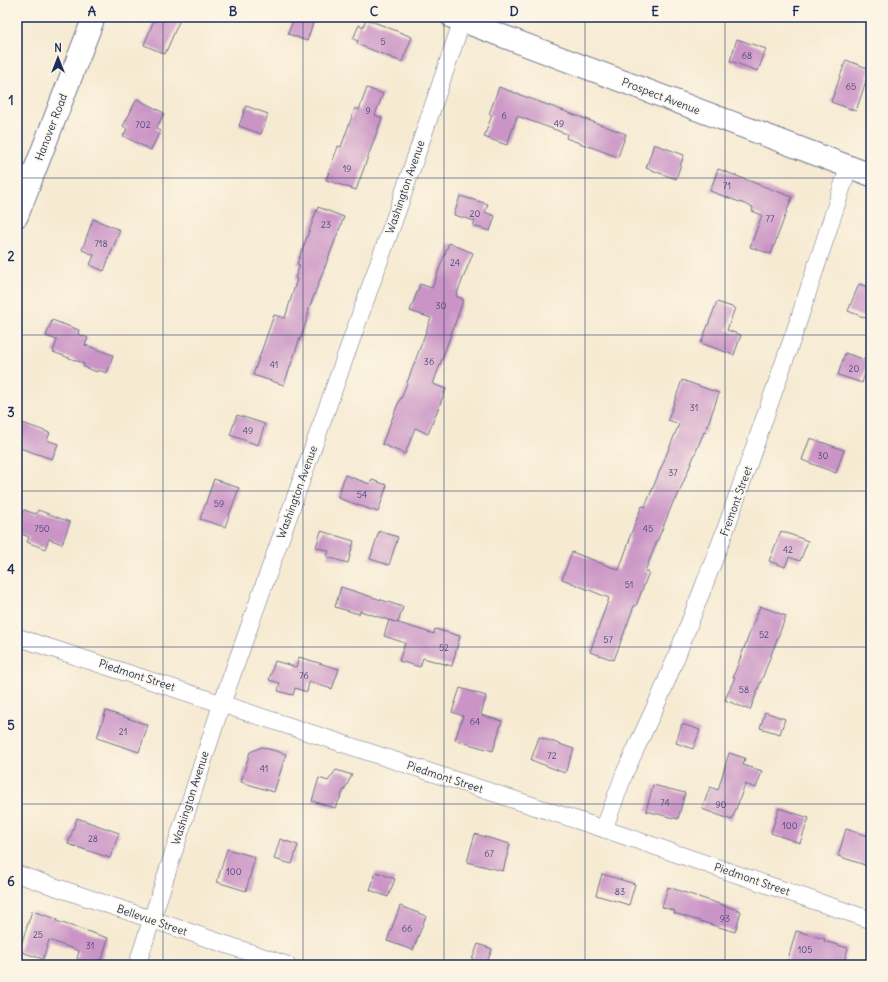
<svg xmlns="http://www.w3.org/2000/svg" width="888" height="982" viewBox="0 0 888 982" font-family="Delius,sans-serif">
  <rect width="100%" height="100%" fill="#fcf5e5"/>
  <filter id="ink" filterUnits="userSpaceOnUse"><feTurbulence type="fractalNoise" baseFrequency=".025" numOctaves="2"/><feDisplacementMap in="SourceGraphic" scale="8" xChannelSelector="R" yChannelSelector="G"/><feConvolveMatrix kernelMatrix="1 2 1 2 8 2 1 2 1" color-interpolation-filters="sRGB"/></filter>
  <filter id="wash" filterUnits="userSpaceOnUse"><feTurbulence type="fractalNoise" baseFrequency=".012" numOctaves="4" result="noise"/><feDisplacementMap in="SourceGraphic" scale="16" xChannelSelector="R" yChannelSelector="G"/><feGaussianBlur stdDeviation="0.9" result="paint"/><feColorMatrix in="noise" values="0 0 0 0 0 0 0 0 0 0 0 0 0 0 0 0 0 1.4 0 .05"/><feComposite in="paint" operator="in"/></filter>
  <g filter="url(#wash)">
    <rect width="100%" height="100%" fill="#f6ead2"/>
    <g id="blocks">
      <g fill="#ca94c6">
        <path d="M155 17H181L165 54 144 45Z"/>
        <path d="M294 17H315L307 41 288 34Z"/>
        <path d="M366 19 412 37 402 62 357 44 358 41 353 39 359 25 363 27Z"/>
        <path d="M737 39 766 49 758 71 730 61Z"/>
        <path d="M846 60 870 69 856 111 831 102Z"/>
        <path d="M499 87 626 134 618 157 566 138 567 134 517 116 507 145 484 137 492 115 489 114Z"/>
        <path d="M367 88 383 94 375 115 382 118 356 190 326 180 338 146 341 147 355 108 359 110Z"/>
        <path d="M137 99 164 113 156 129 160 131 151 150 123 136 127 129 123 126Z"/>
        <path d="M246 106 268 114 261 134 239 126Z"/>
        <path d="M654 144 684 155 676 179 646 168Z"/>
        <path d="M718 169 792 197 771 254 750 247 762 215 752 211 753 207 710 191Z"/>
        <path d="M460 196 488 204 485 212 495 216 490 231 473 226 475 221 454 215Z"/>
        <path d="M318 207 344 217 308 311 309 312 301 338H300L284 385 253 375 274 315 285 318 297 279 295 278 300 265 297 264Z"/>
        <path d="M93 219 120 230 104 271 90 265 94 255 82 250Z"/>
        <path d="M449 243 473 253 456 296 463 299V301L433 384 446 389 428 434 415 428 405 454 382 444 400 399H401L431 318 410 311 420 284 432 288Z"/>
        <path d="M859 284 871 288V320L848 311Z"/>
        <path d="M717 302 735 308 727 330 741 335 734 355 701 343Z"/>
        <path d="M52 320 79 330 78 334 88 338 85 345 113 355 107 373 98 370 97 372 84 367 83 363 53 352 57 340 46 336Z"/>
        <path d="M845 353 869 361 862 383 838 375Z"/>
        <path d="M682 380 719 393 705 433 704 432 676 500H674L645 571 649 572 636 606H634L614 660 590 652 609 598 562 579 572 552 619 570 630 539H629L642 506 645 507 679 424 668 420Z"/>
        <path d="M237 415 265 424 258 445 230 435Z"/>
        <path d="M17 421 50 433 47 440 58 444 52 459 17 447Z"/>
        <path d="M810 438 844 450 836 473 802 460Z"/>
        <path d="M345 475 370 484 372 480 387 485 378 512 338 498Z"/>
        <path d="M214 479 239 488 225 527 200 519Z"/>
        <path d="M24 510 36 514 38 510 70 522 62 544 49 539 45 549 27 542 29 537 17 532V527Z"/>
        <path d="M321 531 354 541 348 563 327 557 329 551 316 547Z"/>
        <path d="M379 531 398 537 389 565 370 559Z"/>
        <path d="M781 531 808 541 800 561 789 557 785 567 769 561Z"/>
        <path d="M341 587 403 607 398 623 360 611 359 614 335 607Z"/>
        <path d="M760 606 786 616 750 710 725 700 735 677H733Z"/>
        <path d="M389 620 434 634 435 629 460 636 452 666 423 658 420 667 399 661 405 643 384 636Z"/>
        <path d="M299 657 339 669 332 689 309 682 307 692 295 688 293 695 278 691 280 683 269 680 275 661 296 667Z"/>
        <path d="M460 688 486 696 481 715 502 721 493 751 455 740 463 716 452 712Z"/>
        <path d="M106 711 148 725 139 752 97 738Z"/>
        <path d="M765 712 785 719 780 734 760 728Z"/>
        <path d="M682 724 700 730 693 749 676 743Z"/>
        <path d="M539 737 574 749 565 773 531 760Z"/>
        <path d="M262 747 286 754 274 792 241 782 250 752Z"/>
        <path d="M729 753 745 758 743 765 762 771 756 788 745 784 732 820 702 809 710 787 718 790Z"/>
        <path d="M336 770 352 775 335 808 312 801 319 778 328 781Z"/>
        <path d="M653 785 685 793 678 819 646 811Z"/>
        <path d="M779 808 809 818 800 843 771 833Z"/>
        <path d="M77 818 119 833 110 858 68 844Z"/>
        <path d="M846 829 871 837V867L838 856Z"/>
        <path d="M475 834 510 844 503 871 467 862Z"/>
        <path d="M280 839 298 845 292 864 274 859Z"/>
        <path d="M227 849 255 857 246 891 217 882Z"/>
        <path d="M376 872 395 879 388 897 370 890Z"/>
        <path d="M602 874 635 884 629 905 596 895Z"/>
        <path d="M668 887 741 911 735 932 674 913 675 911 662 907Z"/>
        <path d="M400 906 426 916 413 950 387 941Z"/>
        <path d="M32 911 57 919 56 921 108 938 102 959 89 963 77 959 79 951 49 940 43 959 19 951Z"/>
        <path d="M796 931 825 939 824 941 848 948 843 965H796L787 963Z"/>
        <path d="M478 944 492 949 486 965H470Z"/>
      </g>
    </g>
  </g>
  <g filter="url(#ink)">
    <use href="#blocks" fill-opacity="0" stroke="#687087" stroke-width="1"/>
    <g fill="none" stroke-linecap="round" stroke-linejoin="round">
      <g stroke="#687087" stroke-width="18">
        <g id="street">
          <path d="M17 637 604 829 871 920"/>
          <path d="M604 829 625 772 662 692 679 650 725 531 797 325 849 166"/>
          <path d="M17 874 287 965"/>
          <path d="M137 965 222 703 399 206 462 21"/>
        </g>
      </g>
      <g stroke="#687087" stroke-width="24">
        <g id="secondary">
          <path d="M452 17 871 175"/>
          <path d="M17 216 94 17"/>
        </g>
      </g>
      <use href="#street" stroke="#fff" stroke-width="17"/>
      <use href="#secondary" stroke="#fff" stroke-width="22"/>
    </g>
  </g>
  <path fill="none" stroke="#1b2f5e" stroke-width="1" stroke-opacity="0.55" d="M163 17V965M303 17V965M444 17V965M585 17V965M725 17V965M17 178H871M17 335H871M17 491H871M17 647H871M17 804H871"/>
  <g text-anchor="middle" dominant-baseline="central" stroke-width="3" stroke-linejoin="round" paint-order="stroke">
    <g font-size="9" fill="#474878">
      <text x="383" y="41">5</text>
      <text x="747" y="55">68</text>
      <text x="851" y="86">65</text>
      <text x="368" y="110">9</text>
      <text x="504" y="115">6</text>
      <text x="559" y="123">49</text>
      <text x="143" y="124">702</text>
      <text x="347" y="168">19</text>
      <text x="727" y="185">71</text>
      <text x="475" y="213">20</text>
      <text x="770" y="218">77</text>
      <text x="326" y="224">23</text>
      <text x="101" y="243">718</text>
      <text x="455" y="262">24</text>
      <text x="441" y="305">30</text>
      <text x="429" y="361">36</text>
      <text x="274" y="364">41</text>
      <text x="854" y="368">20</text>
      <text x="694" y="407">31</text>
      <text x="248" y="430">49</text>
      <text x="823" y="455">30</text>
      <text x="673" y="472">37</text>
      <text x="362" y="494">54</text>
      <text x="219" y="503">59</text>
      <text x="42" y="528">750</text>
      <text x="648" y="528">45</text>
      <text x="788" y="549">42</text>
      <text x="629" y="584">51</text>
      <text x="764" y="634">52</text>
      <text x="608" y="639">57</text>
      <text x="444" y="647">52</text>
      <text x="304" y="675">76</text>
      <text x="744" y="689">58</text>
      <text x="475" y="721">64</text>
      <text x="123" y="731">21</text>
      <text x="552" y="755">72</text>
      <text x="264" y="768">41</text>
      <text x="665" y="802">74</text>
      <text x="721" y="804">90</text>
      <text x="790" y="825">100</text>
      <text x="93" y="838">28</text>
      <text x="489" y="853">67</text>
      <text x="234" y="871">100</text>
      <text x="620" y="891">83</text>
      <text x="725" y="918">93</text>
      <text x="407" y="928">66</text>
      <text x="38" y="934">25</text>
      <text x="90" y="945">31</text>
      <text x="805" y="949">105</text>
    </g>
    <g font-size="11" fill="#1b2f5e" stroke="#fcf5e5">
      <text transform="translate(661 96) rotate(21)">Prospect Avenue</text>
      <text transform="translate(51 127) rotate(-69)">Hanover Road</text>
      <text transform="translate(405 187) rotate(-71)">Washington Avenue</text>
      <text transform="translate(297 492) rotate(-70)">Washington Avenue</text>
      <text transform="translate(736 501) rotate(-70)">Fremont Street</text>
      <text transform="translate(137 675) rotate(18)">Piedmont Street</text>
      <text transform="translate(445 777) rotate(18)">Piedmont Street</text>
      <text transform="translate(190 798) rotate(-72)">Washington Avenue</text>
      <text transform="translate(752 879) rotate(19)">Piedmont Street</text>
      <text transform="translate(152 920) rotate(19)">Bellevue Street</text>
    </g>
  </g>
  <rect width="888" height="982" fill="none" stroke="#fcf5e5" stroke-width="44"/>
  <g transform="translate(58 58)" stroke="#fcf5e5" stroke-width="3" paint-order="stroke">
  <path d="M0-3L7 15L0 10L-7 15Z" fill="#1b2f5e"/>
  <text y="-6" font-size="11" font-weight="bold" text-anchor="middle" fill="#1b2f5e">N</text>
  </g>
  <rect x="22" y="22" width="844" height="938" fill="none" stroke="#1b2f5e" stroke-width="1.5"/>
  <g font-size="13" text-anchor="middle" font-weight="bold" fill="#1b2f5e">
    <text x="92" y="16">A</text>
    <text x="233" y="16">B</text>
    <text x="374" y="16">C</text>
    <text x="514" y="16">D</text>
    <text x="655" y="16">E</text>
    <text x="796" y="16">F</text>
    <text x="11" y="105">1</text>
    <text x="11" y="261">2</text>
    <text x="11" y="417">3</text>
    <text x="11" y="574">4</text>
    <text x="11" y="730">5</text>
    <text x="11" y="886">6</text>
  </g>
</svg>
